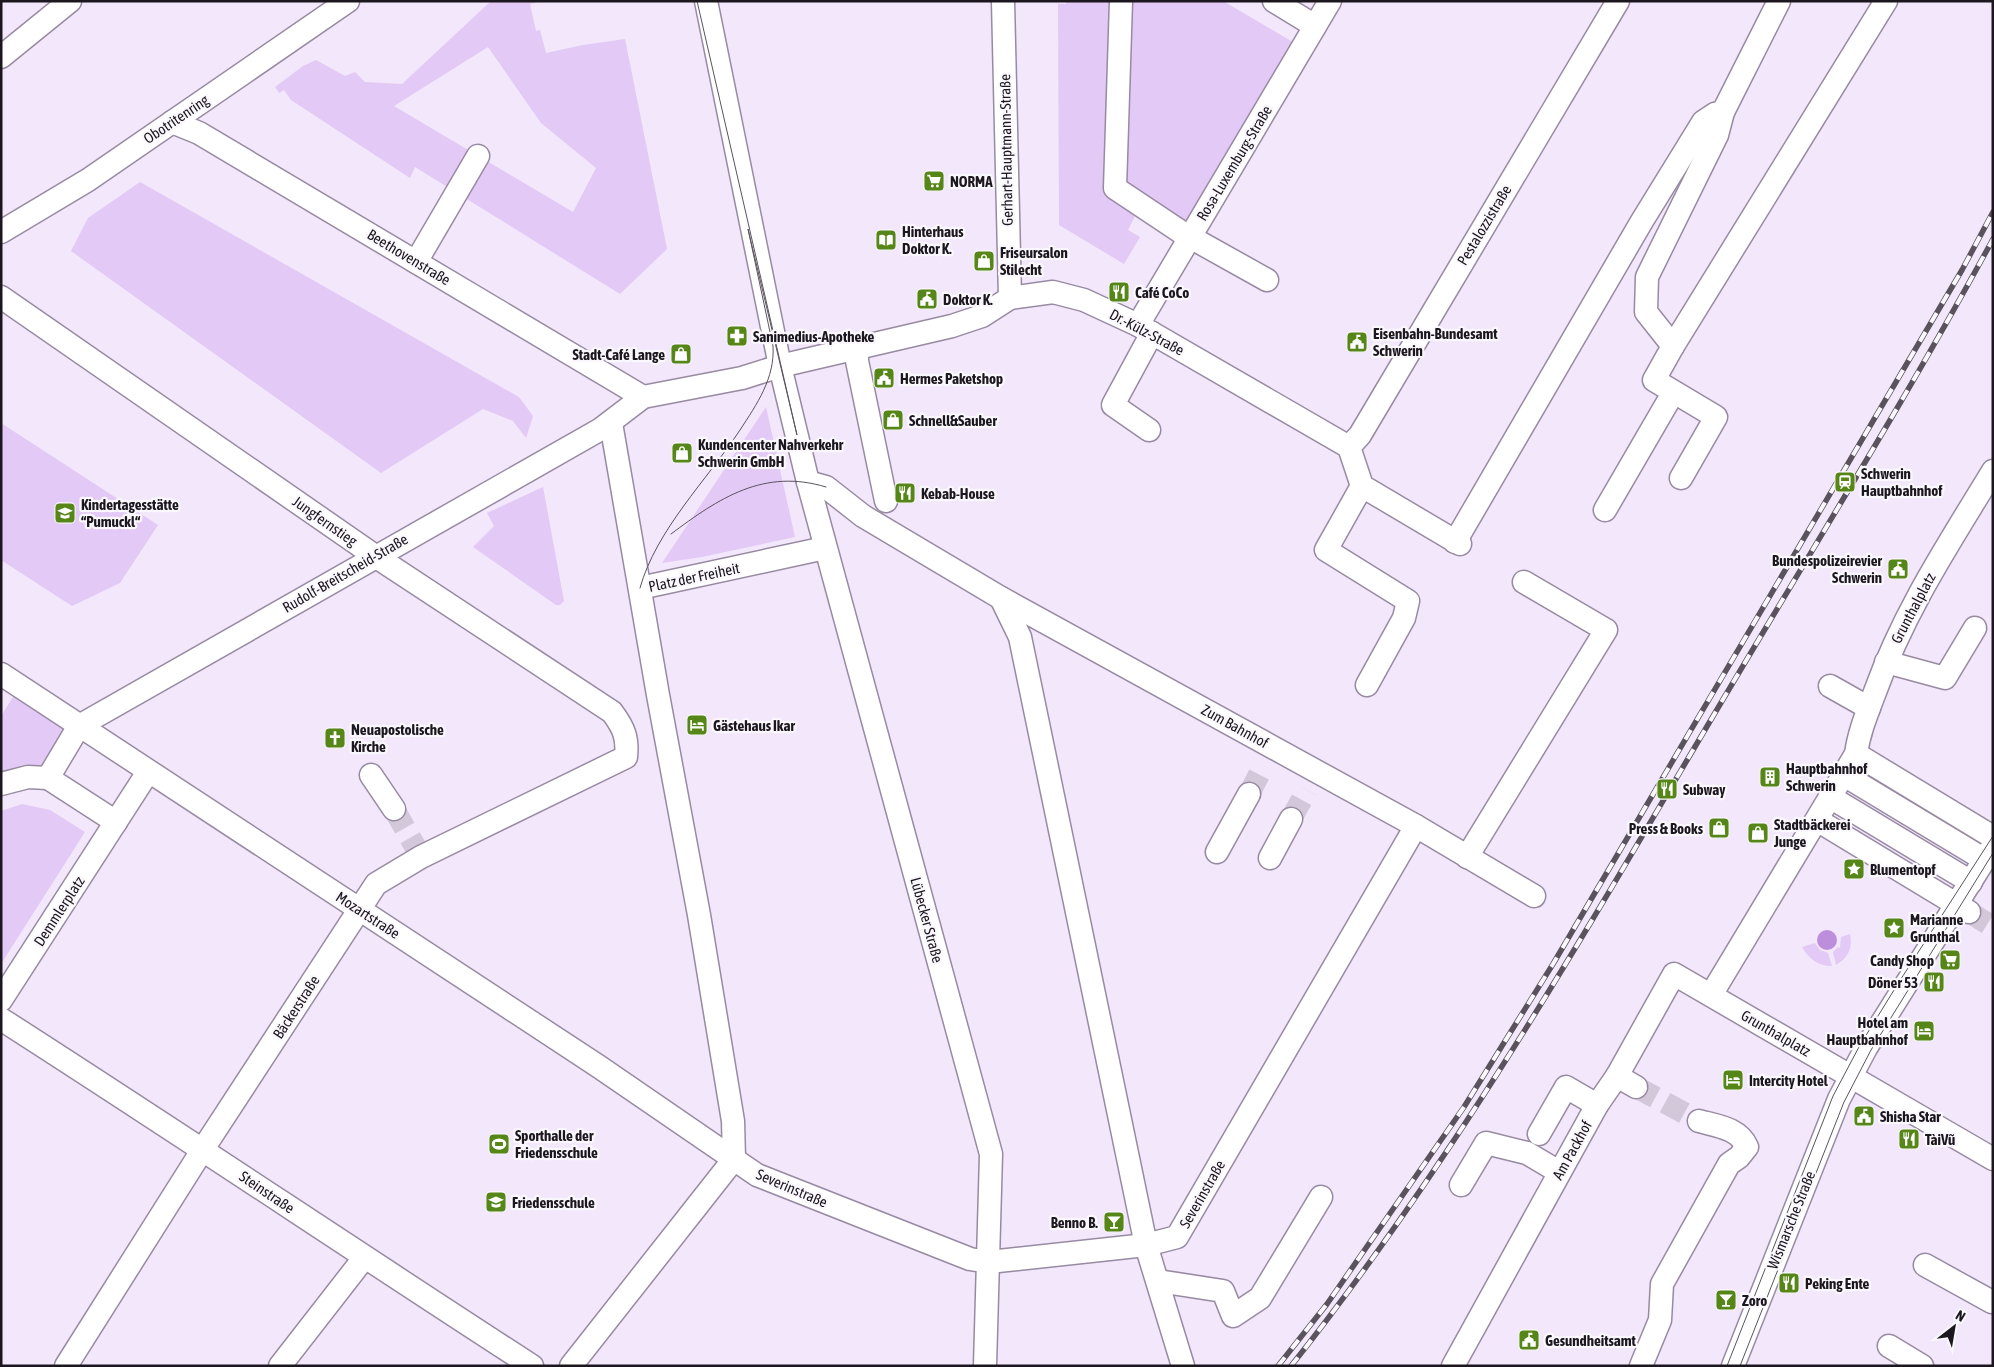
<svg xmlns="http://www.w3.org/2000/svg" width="1994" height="1367" viewBox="0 0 1994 1367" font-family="'Asap Condensed',sans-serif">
  <rect width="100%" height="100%" fill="#f2e7fb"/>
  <g fill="#e3c9f5" fill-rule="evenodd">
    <path d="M491 1H541L530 4 536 31 540 30 546 53 583 45 625 39 667 249 620 294 415 167 410 178 291 100 284 90 279 93 275 87 303 66 316 60 345 76 355 72 365 82 402 84ZM488 47 541 123 596 168 573 212 394 106Z"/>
    <path d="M1066 1H1223L1303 48 1191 237 1139 208 1128 230 1140 237 1124 264 1059 225 1058 4H1066Z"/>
    <path d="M140 182 519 397 533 416 526 438 513 421 483 409 381 473 71 251 88 218Z"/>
    <path d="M766 407 795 537 702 557 662 563Z"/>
    <path d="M1 423 158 525 120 583 72 606 1 560Z"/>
    <path d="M543 487 564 601 560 605H556L473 547 494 526 487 513Z"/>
    <path d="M20 686 79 726 48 778 1 774V716Z"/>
    <path d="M22 804 50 810 85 832 1 964V811Z"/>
    <path d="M1850 934C1853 948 1848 958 1836 965L1833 952 1838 947 1840 948 1841 937Z"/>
    <path d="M1815 943 1820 950 1828 953 1832 966C1818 966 1809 959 1802 947Z"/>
  </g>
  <circle fill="#bc8edb" cx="1827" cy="940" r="10"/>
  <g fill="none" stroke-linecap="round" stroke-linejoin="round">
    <g stroke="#d2c8da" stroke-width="22" stroke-dasharray="22 11" stroke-linecap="butt">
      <path d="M1249 794 1264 765"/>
      <path d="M394 809 421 857"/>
      <path d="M1291 819 1307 790"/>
      <path d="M1969 912 1993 927"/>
      <path d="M1636 1087 1699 1121"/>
    </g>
    <g stroke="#988aa2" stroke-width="25">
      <g id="minor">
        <path d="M706 1 780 366 808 482 991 1154 985 1366"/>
        <path d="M1003 1 1010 298"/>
        <path d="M1121 1 1115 188 1181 232 1267 280"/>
        <path d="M1274 1 1315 26"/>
        <path d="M1 57 70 1"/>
        <path d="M172 122 199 133 643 397"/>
        <path d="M1 232 88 180 348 1"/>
        <path d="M416 262 478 156"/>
        <path d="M1 297 375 556 612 712C624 728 628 738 626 757L421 857 376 884 203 1149 66 1366"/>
        <path d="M1138 325 1330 1"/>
        <path d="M1673 346 1886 1"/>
        <path d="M857 348V361L886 501"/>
        <path d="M1149 430 1113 405 1152 333"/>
        <path d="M1349 447 1360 435 1618 1"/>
        <path d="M1681 478 1716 417 1654 380 1673 346 1646 312 1647 277 1717 135 1723 112"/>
        <path d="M808 482 826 487 863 516 1001 598 1416 826 1534 896"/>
        <path d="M1362 486 1326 550 1408 601 1404 618 1367 685"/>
        <path d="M1605 510 1673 393"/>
        <path d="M1455 542 1642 221 1703 122 1715 114 1723 112 1779 1"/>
        <path d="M640 588 825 548"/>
        <path d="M1001 598 1020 637 1146 1245 1183 1366"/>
        <path d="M1886 662 1945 678 1975 628"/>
        <path d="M1 674 598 1066 757 1175 970 1259 989 1262 1146 1245 1177 1237 1416 826"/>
        <path d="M1830 686 1869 708"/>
        <path d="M1856 754C1859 732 1867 713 1875 692 1904 611 1948 545 1993 471"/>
        <path d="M371 775 394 809"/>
        <path d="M1844 775 1985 860"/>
        <path d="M48 778 116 822"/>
        <path d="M1 784 28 777 48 778 79 726 601 429 643 397 742 378 780 366 952 326 982 316 1010 298 1053 292 1084 300 1138 325 1349 447 1362 486 1460 544"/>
        <path d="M1830 797 1971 882"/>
        <path d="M1817 820 1969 912"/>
        <path d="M1217 852 1249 794"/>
        <path d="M1467 857 1606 630 1524 582"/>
        <path d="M1270 858 1291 819"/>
        <path d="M1711 995 1856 754 1993 837"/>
        <path d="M1 1000 148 772"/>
        <path d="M1 1019C179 1133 354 1251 532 1366"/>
        <path d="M1617 1076 1636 1087"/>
        <path d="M1539 1134 1566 1087 1597 1105"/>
        <path d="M1461 1185 1486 1143 1527 1153 1559 1172"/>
        <path d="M1925 1265 1992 1302"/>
        <path d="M1158 1281 1223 1291 1233 1316 1260 1298 1321 1197"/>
        <path d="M1889 1346 1922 1366"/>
        <path d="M280 1366 364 1258"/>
        <path d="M571 1366 734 1159 733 1121 699 915 658 695 611 423"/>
        <path d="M1453 1366 1597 1105 1617 1076 1674 974 1993 1159"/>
        <path d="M1641 1366 1660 1320 1662 1284 1729 1164 1739 1157 1747 1147C1739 1128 1717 1126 1699 1121"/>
        <path d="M1733 1366 1839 1099 1866 1048 1993 846"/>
      </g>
    </g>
    <use href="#minor" stroke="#fff" stroke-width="22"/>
    <g stroke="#5a535e" stroke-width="1">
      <path d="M671 534C719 498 764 468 826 487"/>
      <path d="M640 588C656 530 707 480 740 430 757 404 775 378 773 346L748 229 797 435 697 1"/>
      <path d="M1727 1366 1833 1096 1860 1045 1899 982 1993 836"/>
      <path d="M1740 1366 1844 1102 1871 1050 1993 853"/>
    </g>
    <g stroke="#5a535e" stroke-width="5.5">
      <g id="rail">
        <path d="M1278 1366 1327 1304 1464 1107 1553 964 1962 270 1993 212"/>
        <path d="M1291 1366C1451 1165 1579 943 1709 723 1804 562 1904 403 1993 239"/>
      </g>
    </g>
    <use href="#rail" stroke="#fbf8fd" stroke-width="4" stroke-dasharray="11" stroke-linecap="butt"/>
  </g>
  <defs>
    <g id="supermarket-square" transform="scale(1.125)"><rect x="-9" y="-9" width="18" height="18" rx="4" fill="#578618" stroke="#fbf8fd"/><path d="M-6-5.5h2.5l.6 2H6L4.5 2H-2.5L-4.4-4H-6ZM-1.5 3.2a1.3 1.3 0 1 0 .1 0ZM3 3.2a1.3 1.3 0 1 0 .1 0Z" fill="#fff"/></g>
    <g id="library-square" transform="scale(1.125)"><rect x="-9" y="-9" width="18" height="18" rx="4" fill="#578618" stroke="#fbf8fd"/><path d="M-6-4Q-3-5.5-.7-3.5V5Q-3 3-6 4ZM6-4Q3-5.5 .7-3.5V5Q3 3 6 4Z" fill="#fff"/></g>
    <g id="shop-square" transform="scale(1.125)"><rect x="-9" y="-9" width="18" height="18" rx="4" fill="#578618" stroke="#fbf8fd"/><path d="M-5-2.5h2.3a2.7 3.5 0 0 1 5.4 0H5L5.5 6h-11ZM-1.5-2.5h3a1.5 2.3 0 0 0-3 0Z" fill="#fff"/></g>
    <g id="restaurant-square" transform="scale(1.125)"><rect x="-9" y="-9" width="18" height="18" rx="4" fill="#578618" stroke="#fbf8fd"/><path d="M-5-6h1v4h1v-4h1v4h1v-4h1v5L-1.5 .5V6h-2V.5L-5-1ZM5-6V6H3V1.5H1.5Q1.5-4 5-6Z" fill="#fff"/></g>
    <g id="civic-square" transform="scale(1.125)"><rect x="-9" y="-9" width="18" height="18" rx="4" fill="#578618" stroke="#fbf8fd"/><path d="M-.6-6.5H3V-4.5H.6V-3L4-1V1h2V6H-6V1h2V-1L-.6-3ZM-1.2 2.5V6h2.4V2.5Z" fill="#fff"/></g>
    <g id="pharmacy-square" transform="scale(1.125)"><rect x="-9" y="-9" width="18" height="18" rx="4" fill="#578618" stroke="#fbf8fd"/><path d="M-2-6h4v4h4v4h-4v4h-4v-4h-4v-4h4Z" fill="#fff"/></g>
    <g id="station-square" transform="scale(1.125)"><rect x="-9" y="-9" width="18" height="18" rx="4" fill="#578618" stroke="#fbf8fd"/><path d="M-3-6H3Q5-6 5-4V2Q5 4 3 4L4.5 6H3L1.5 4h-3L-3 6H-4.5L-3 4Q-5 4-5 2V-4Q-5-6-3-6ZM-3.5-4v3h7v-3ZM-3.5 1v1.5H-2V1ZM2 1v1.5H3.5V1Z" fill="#fff"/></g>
    <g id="school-square" transform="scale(1.125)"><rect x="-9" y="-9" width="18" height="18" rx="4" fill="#578618" stroke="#fbf8fd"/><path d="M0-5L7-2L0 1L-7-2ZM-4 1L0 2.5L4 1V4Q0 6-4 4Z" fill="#fff"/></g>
    <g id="hotel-square" transform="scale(1.125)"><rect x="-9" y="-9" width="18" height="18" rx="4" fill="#578618" stroke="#fbf8fd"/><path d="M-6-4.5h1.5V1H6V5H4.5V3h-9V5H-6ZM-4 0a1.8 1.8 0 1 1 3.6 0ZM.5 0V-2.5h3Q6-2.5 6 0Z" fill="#fff"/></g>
    <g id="church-square" transform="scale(1.125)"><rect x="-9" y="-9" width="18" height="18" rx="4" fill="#578618" stroke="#fbf8fd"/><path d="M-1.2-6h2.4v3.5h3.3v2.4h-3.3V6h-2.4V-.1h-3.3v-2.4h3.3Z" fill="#fff"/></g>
    <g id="building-square" transform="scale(1.125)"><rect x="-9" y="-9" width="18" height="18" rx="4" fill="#578618" stroke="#fbf8fd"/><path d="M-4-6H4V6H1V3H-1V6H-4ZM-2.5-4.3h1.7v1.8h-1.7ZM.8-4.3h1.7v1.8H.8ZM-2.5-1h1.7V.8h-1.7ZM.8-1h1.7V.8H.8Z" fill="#fff"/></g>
    <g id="sight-square" transform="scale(1.125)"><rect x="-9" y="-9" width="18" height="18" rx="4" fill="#578618" stroke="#fbf8fd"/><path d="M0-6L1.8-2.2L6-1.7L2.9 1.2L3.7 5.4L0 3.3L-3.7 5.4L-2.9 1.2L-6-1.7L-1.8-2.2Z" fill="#fff"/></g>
    <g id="stadium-square" transform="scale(1.125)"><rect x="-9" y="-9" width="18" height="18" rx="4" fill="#578618" stroke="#fbf8fd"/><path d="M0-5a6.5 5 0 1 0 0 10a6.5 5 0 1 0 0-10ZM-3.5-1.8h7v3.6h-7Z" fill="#fff"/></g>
    <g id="bar-square" transform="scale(1.125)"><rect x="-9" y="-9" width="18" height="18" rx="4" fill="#578618" stroke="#fbf8fd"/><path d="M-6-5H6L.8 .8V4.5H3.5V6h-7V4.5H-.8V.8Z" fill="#fff"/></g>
  </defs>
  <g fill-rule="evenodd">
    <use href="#supermarket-square" x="934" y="181"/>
    <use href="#library-square" x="886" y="240"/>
    <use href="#shop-square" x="984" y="261"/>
    <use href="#restaurant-square" x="1119" y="292"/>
    <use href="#civic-square" x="927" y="299"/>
    <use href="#pharmacy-square" x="737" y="336"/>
    <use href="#civic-square" x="1357" y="342"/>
    <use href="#shop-square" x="681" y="354"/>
    <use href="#civic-square" x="884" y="378"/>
    <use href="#shop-square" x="893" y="420"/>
    <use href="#shop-square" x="682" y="453"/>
    <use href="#station-square" x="1845" y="482"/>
    <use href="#restaurant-square" x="905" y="493"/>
    <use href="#school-square" x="65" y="513"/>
    <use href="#civic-square" x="1898" y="569"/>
    <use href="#hotel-square" x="697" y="725"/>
    <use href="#church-square" x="335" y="738"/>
    <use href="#building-square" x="1770" y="777"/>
    <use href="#restaurant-square" x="1667" y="789"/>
    <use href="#shop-square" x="1719" y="828"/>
    <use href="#shop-square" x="1758" y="833"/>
    <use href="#sight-square" x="1854" y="869"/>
    <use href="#sight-square" x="1894" y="928"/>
    <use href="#supermarket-square" x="1950" y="960"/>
    <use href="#restaurant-square" x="1934" y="982"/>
    <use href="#hotel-square" x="1924" y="1031"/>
    <use href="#hotel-square" x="1733" y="1080"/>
    <use href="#civic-square" x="1864" y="1116"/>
    <use href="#restaurant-square" x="1909" y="1139"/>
    <use href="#stadium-square" x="499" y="1144"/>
    <use href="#school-square" x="496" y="1202"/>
    <use href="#bar-square" x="1114" y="1222"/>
    <use href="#restaurant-square" x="1789" y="1283"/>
    <use href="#bar-square" x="1726" y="1300"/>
    <use href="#civic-square" x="1529" y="1340"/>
  </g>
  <g text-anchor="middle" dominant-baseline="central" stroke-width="4.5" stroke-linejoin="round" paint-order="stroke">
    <g font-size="15" fill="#1c171f" stroke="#fbf8fd">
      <text transform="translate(176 119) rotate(-34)">Obotritenring</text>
      <text transform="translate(1006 150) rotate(-91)">Gerhart-Hauptmann-Straße</text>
      <text transform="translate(1234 163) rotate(-59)">Rosa-Luxemburg-Straße</text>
      <text transform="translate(1484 225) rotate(-59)">Pestalozzistraße</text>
      <text transform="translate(409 257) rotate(31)">Beethovenstraße</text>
      <text transform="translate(1147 332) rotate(28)">Dr.-Külz-Straße</text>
      <text transform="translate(325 521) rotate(35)">Jungfernstieg</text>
      <text transform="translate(345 573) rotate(-30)">Rudolf-Breitscheid-Straße</text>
      <text transform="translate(694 577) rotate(-12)">Platz der Freiheit</text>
      <text transform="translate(1913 608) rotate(-62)">Grunthalplatz</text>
      <text transform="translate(1235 726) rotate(29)">Zum Bahnhof</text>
      <text transform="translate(59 911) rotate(-57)">Demmlerplatz</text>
      <text transform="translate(368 915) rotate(33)">Mozartstraße</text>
      <text transform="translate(927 920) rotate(75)">Lübecker Straße</text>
      <text transform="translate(296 1007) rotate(-57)">Bäckerstraße</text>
      <text transform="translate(1776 1033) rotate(30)">Grunthalplatz</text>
      <text transform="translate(1572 1150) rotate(-61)">Am Packhof</text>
      <text transform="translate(792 1188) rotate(23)">Severinstraße</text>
      <text transform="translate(267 1192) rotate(34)">Steinstraße</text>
      <text transform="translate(1202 1194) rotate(-60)">Severinstraße</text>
      <text transform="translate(1791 1220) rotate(-68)">Wismarsche Straße</text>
    </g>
    <g font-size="15" font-weight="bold" fill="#1c171f" stroke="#fbf8fd" text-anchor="start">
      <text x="950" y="181">NORMA</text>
      <text x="902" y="231">Hinterhaus<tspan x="902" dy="17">Doktor K.</tspan></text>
      <text x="1000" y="252">Friseursalon<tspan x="1000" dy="17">Stilecht</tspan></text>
      <text x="1135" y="292">Café CoCo</text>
      <text x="943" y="299">Doktor K.</text>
      <text x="1373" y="333">Eisenbahn-Bundesamt<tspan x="1373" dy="17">Schwerin</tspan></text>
      <text x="753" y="336">Sanimedius-Apotheke</text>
      <text x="665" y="354" text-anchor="end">Stadt-Café Lange</text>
      <text x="900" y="378">Hermes Paketshop</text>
      <text x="909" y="420">Schnell&amp;Sauber</text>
      <text x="698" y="444">Kundencenter Nahverkehr<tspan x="698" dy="17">Schwerin GmbH</tspan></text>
      <text x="1861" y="473">Schwerin<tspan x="1861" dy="17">Hauptbahnhof</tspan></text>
      <text x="921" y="493">Kebab-House</text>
      <text x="81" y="504">Kindertagesstätte<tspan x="81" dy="17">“Pumuckl“</tspan></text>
      <text x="1882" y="560" text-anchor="end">Bundespolizeirevier<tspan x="1882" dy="17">Schwerin</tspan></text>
      <text x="713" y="725">Gästehaus Ikar</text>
      <text x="351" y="729">Neuapostolische<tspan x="351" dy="17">Kirche</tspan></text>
      <text x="1786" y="768">Hauptbahnhof<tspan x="1786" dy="17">Schwerin</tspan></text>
      <text x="1683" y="789">Subway</text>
      <text x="1774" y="824">Stadtbäckerei<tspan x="1774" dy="17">Junge</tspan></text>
      <text x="1703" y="828" text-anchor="end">Press &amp; Books</text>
      <text x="1870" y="869">Blumentopf</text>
      <text x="1910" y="919">Marianne<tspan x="1910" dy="17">Grunthal</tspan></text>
      <text x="1934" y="960" text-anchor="end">Candy Shop</text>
      <text x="1918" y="982" text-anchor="end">Döner 53</text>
      <text x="1908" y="1022" text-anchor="end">Hotel am<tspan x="1908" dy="17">Hauptbahnhof</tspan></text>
      <text x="1749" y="1080">Intercity Hotel</text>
      <text x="1880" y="1116">Shisha Star</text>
      <text x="515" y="1135">Sporthalle der<tspan x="515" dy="17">Friedensschule</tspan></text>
      <text x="1925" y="1139">TàiVũ</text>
      <text x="512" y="1202">Friedensschule</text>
      <text x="1098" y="1222" text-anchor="end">Benno B.</text>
      <text x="1805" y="1283">Peking Ente</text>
      <text x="1742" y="1300">Zoro</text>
      <text x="1545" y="1340">Gesundheitsamt</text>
    </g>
  </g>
  <rect width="1994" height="1367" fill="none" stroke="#1c171f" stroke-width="5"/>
  <g transform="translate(1954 1327) rotate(31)" stroke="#fbf8fd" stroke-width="4" paint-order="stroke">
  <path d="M0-4L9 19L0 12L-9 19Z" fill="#1c171f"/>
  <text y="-8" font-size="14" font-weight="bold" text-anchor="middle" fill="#1c171f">N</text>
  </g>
</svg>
